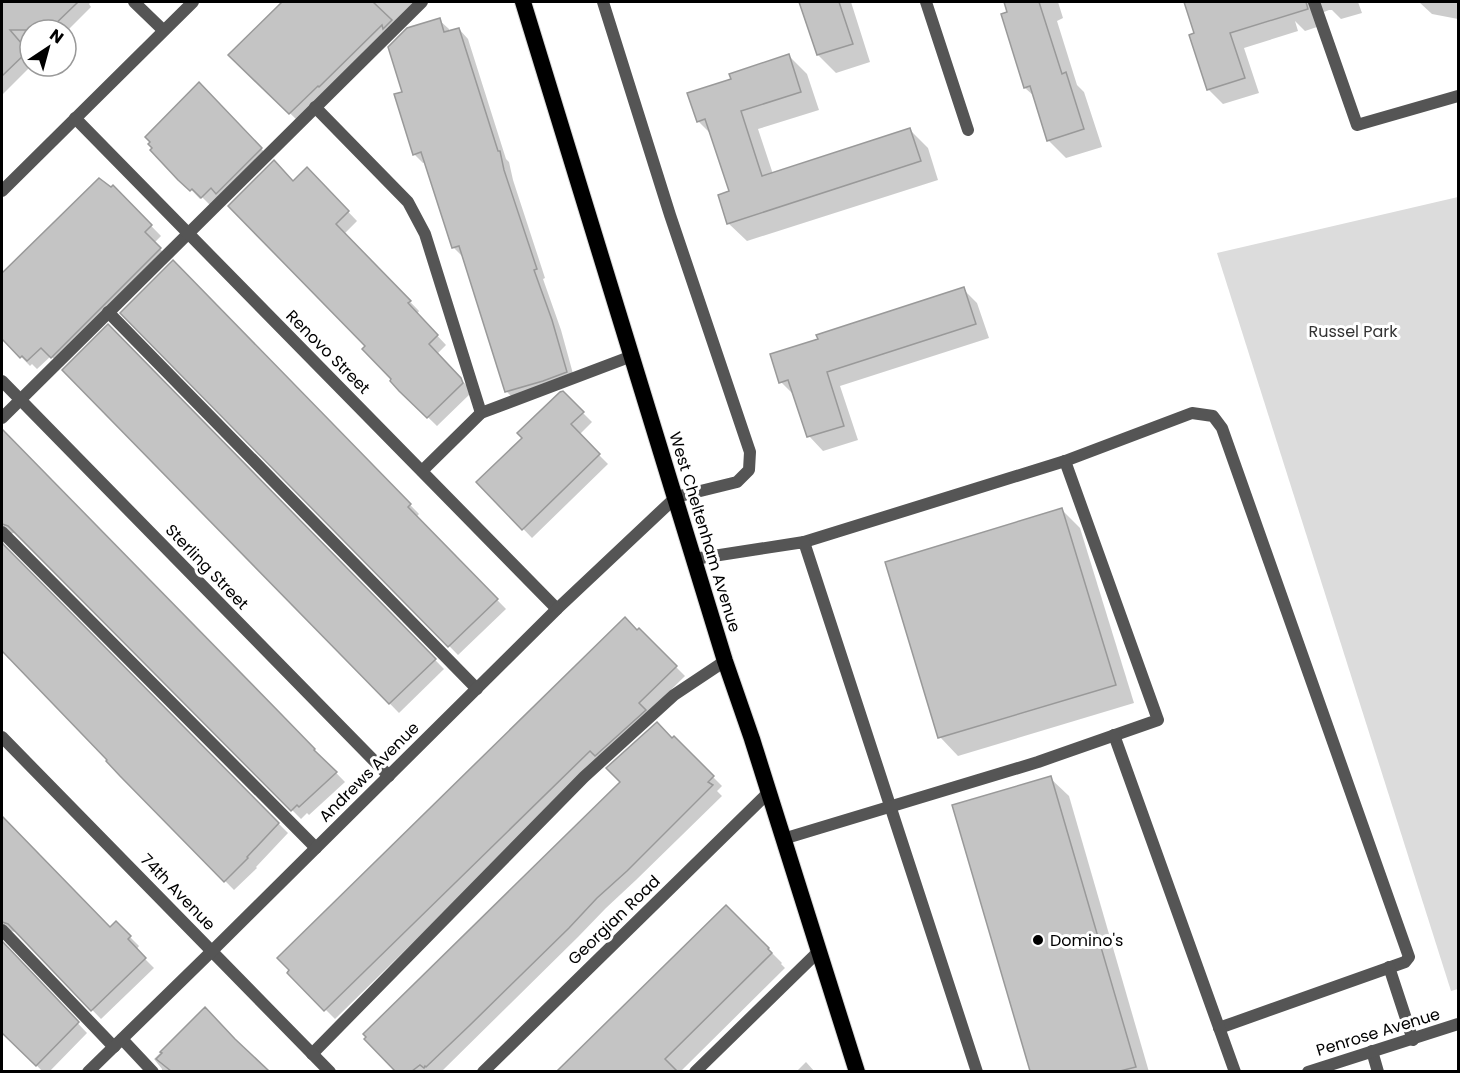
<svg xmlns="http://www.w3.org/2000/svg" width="1460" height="1073" viewBox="0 0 1460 1073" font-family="Poppins,sans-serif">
  <rect width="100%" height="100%" fill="#fff"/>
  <path fill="#dcdcdc" d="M1458 197V989L1451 991 1217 253Z"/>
  <g fill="#0003">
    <path d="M2 2H91L89 4 91 7 66 32V30H30V66H31L2 95Z"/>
    <path d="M284 2H425L299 122 230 55Z"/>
    <path d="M801 2H853H851L870 62 836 73 818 55Z"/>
    <path d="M1005 2H1058L1063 18 1057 21 1077 85 1084 92 1102 147 1066 158 1048 140 1034 96 1025 88 1003 15 1009 13Z"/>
    <path d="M1185 2H1358L1362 13 1341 19 1332 10H1329L1324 12 1322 17 1323 25 1305 31 1295 21 1298 31 1244 48 1259 93 1223 104 1208 89 1196 34Z"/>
    <path d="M1419 2H1458V19L1432 14Z"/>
    <path d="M439 20 449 29V32L459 29 468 39 506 159 509 162 513 180 545 278 543 279 561 330 575 381 515 400 506 391 463 257 453 247 426 162 423 163 414 154 404 93Z"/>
    <path d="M789 56 807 74 819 110 758 129 773 174 910 130 928 148 938 180 747 241 728 223 731 192 711 134 698 121 733 80Z"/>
    <path d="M199 84 271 159 211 206 202 197 200 199 153 150Z"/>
    <path d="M307 169 357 221 344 234 419 311 417 314 446 345 437 354 470 389 471 393 437 426 400 390 367 346 293 183Z"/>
    <path d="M99 180 111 189 113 187 161 236 154 243 170 259 61 366 51 356 37 369 32 364 30 366 2 337V276Z"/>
    <path d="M173 262 419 514 416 517 506 609 458 655 122 313Z"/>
    <path d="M963 289 977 303 989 338 840 386 858 440 823 451 809 436 796 397 781 382Z"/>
    <path d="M108 326 444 669 399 713 64 370Z"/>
    <path d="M563 393 592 422 579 435 608 464 532 538 479 483 524 438Z"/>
    <path d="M2 431 345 782 309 815 307 813 301 819 19 535 14 533 6 535 3 540 5 549 288 833 256 867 257 868 234 890 121 775 109 760 2 649Z"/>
    <path d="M1062 510 1080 528 1134 703 958 756 940 737Z"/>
    <path d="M639 630 685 676 335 1019 289 973Z"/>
    <path d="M674 738 722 786 717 791 722 796 636 880 606 908 578 937 441 1072H397L374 1048Z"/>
    <path d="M1050 778 1069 796 1149 1072H1031L954 806Z"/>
    <path d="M2 818 110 929 116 923 139 946 136 950 154 968 101 1019 18 933 11 931 5 934 3 942 5 947 87 1033 49 1072H43L2 1029Z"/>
    <path d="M726 907 782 963 781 964 785 968 680 1072H558Z"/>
    <path d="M205 1009 266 1072H162V1069L154 1059Z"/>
    <path d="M806 1062 815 1072H796Z"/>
  </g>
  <g fill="#c4c4c4" stroke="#999" stroke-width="1.5">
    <path d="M2 2H78L49 30H10L28 51 2 76Z"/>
    <path d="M282 2H373L392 20 383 29 382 25 319 87 318 86 289 114 228 55Z"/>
    <path d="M799 2H839L853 44 817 55Z"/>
    <path d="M1004 2H1039L1062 74 1066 72 1084 129 1047 141 1030 86 1024 88 1001 14 1007 12Z"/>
    <path d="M1184 2H1306L1308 9 1230 33 1245 78 1207 90 1189 35 1194 33Z"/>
    <path d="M440 18 444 32 459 28 498 151H500L504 170 537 269 534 270 552 320 567 372 543 381 505 392 459 246 452 248 421 152 413 155 394 94 402 92 388 47 407 28Z"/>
    <path d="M789 54 801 92 741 111 762 176 910 128 921 161 727 224 718 195 729 191 705 119 697 122 687 93 731 79 729 74Z"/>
    <path d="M199 82 262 148 216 194 211 188 201 198 192 189 190 191 178 180 150 150 152 148 148 144 150 142 145 137Z"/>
    <path d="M274 160 293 181 307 167 349 211 336 224 411 301 408 303 438 335 429 344 461 378 463 383 427 418 399 391 390 381 391 379 362 349 365 346 228 206Z"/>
    <path d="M99 178 111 187 113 185 152 225 145 232 161 248 51 358 41 348 27 361 22 356 20 358 2 339V273Z"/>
    <path d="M173 260 411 504 408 507 498 599 448 647 120 313Z"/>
    <path d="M964 287 976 324 827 372 844 426 807 437 788 380 779 383 770 354 818 339 816 335Z"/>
    <path d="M108 324 436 659 389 704 62 370Z"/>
    <path d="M563 391 584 412 571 424 600 454 522 530 476 482 522 438 517 433 560 392Z"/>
    <path d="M2 429 282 715 315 749 314 750 337 772 299 807 297 805 291 811 8 526 2 524Z"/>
    <path d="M1062 508 1116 685 938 738 885 562Z"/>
    <path d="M2 543 279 823 247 857 248 858 224 882 120 776 106 761 107 760 2 651Z"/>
    <path d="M625 617 637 630 639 628 677 666 639 703 646 710 595 756 590 751 324 1011 287 973 289 970 277 958Z"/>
    <path d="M657 722 672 738 674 736 714 776 708 782 713 785 627 871 597 898 569 928 469 1026 426 1067 425 1066 424 1068 420 1065 412 1071H395L364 1039 366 1037 363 1034 620 782 606 768Z"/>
    <path d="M1051 776 1136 1067 1120 1071H1030L952 805Z"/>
    <path d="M2 816 110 927 116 921 131 936 128 939 146 958 91 1011 8 924 2 922Z"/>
    <path d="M726 905 769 948 768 949 772 953 665 1059 677 1071H557Z"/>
    <path d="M2 941 79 1022 36 1066 2 1033Z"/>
    <path d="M205 1007 235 1039 269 1071H171L156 1059 162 1053 160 1052Z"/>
  </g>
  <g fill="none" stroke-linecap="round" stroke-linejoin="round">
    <g stroke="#dbdbdb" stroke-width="18">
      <path id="trunk" d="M523 2 725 661 752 739 857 1072"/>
    </g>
    <g stroke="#555" stroke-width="12">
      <path d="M603 2 670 215 750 452 749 470 737 482 676 497"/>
      <path d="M926 2 968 130"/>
      <path d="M1314 2 1357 125 1458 96"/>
      <path d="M315 107 408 202 425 234 481 413 632 356"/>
      <path d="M108 312 477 689"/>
      <path d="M2 418 422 2"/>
      <path d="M422 471 481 413"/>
      <path d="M2 532 316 848"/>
      <path d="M804 542 1065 461 1192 413 1213 416 1222 428 1409 957 1405 962 1219 1028"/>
      <path d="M694 559 804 542 977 1072"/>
      <path d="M1114 735 1235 1072"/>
      <path d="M783 839 1038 762 1158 720 1065 461"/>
      <path d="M2 930 114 1047"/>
      <path d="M1389 967 1413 1040"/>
      <path d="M122 1039 153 1072"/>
      <path d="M1372 1051 1378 1072"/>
      <path d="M312 1054 584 777 674 695 725 661"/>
      <path d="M695 1072 819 951"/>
    </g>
    <g stroke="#555" stroke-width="12">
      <path d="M134 2 163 30"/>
      <path d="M75 118 557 609"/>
      <path d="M2 191 193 2"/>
      <path d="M2 381 389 776"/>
      <path d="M2 737 330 1072"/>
      <path d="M88 1072 212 951 557 609 676 497"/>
      <path d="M483 1072 769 792"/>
      <path d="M1308 1072 1458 1024"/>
    </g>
    <use href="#trunk" stroke="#000" stroke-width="16"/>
  </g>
  <circle fill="#000" stroke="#fff" stroke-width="2" cx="1038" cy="940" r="6"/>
  <g text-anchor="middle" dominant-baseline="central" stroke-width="6" stroke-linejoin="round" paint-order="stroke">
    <g font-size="16" fill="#333" stroke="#fff">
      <text x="1353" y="331">Russel Park</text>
    </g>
    <g font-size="16" fill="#000" stroke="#fff">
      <text transform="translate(328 352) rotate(45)">Renovo Street</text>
      <text transform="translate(705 532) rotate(73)">West Cheltenham Avenue</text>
      <text transform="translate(207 567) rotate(46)">Sterling Street</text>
      <text transform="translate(369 772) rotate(-45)">Andrews Avenue</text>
      <text transform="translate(178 892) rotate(46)">74th Avenue</text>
      <text transform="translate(614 920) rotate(-44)">Georgian Road</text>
      <text transform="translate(1378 1032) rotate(-17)">Penrose Avenue</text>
    </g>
    <g font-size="16" fill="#000" stroke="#fff" text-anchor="start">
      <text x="1050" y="940">Domino's</text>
    </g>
  </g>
  <rect width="1460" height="1073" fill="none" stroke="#000000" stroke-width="6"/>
  <g transform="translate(48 48) rotate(36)"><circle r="28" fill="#ffffff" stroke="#999999" stroke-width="1.5"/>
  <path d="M0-4.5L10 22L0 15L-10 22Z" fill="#000000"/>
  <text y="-9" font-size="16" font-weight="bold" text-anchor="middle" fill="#000000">N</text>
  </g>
</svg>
